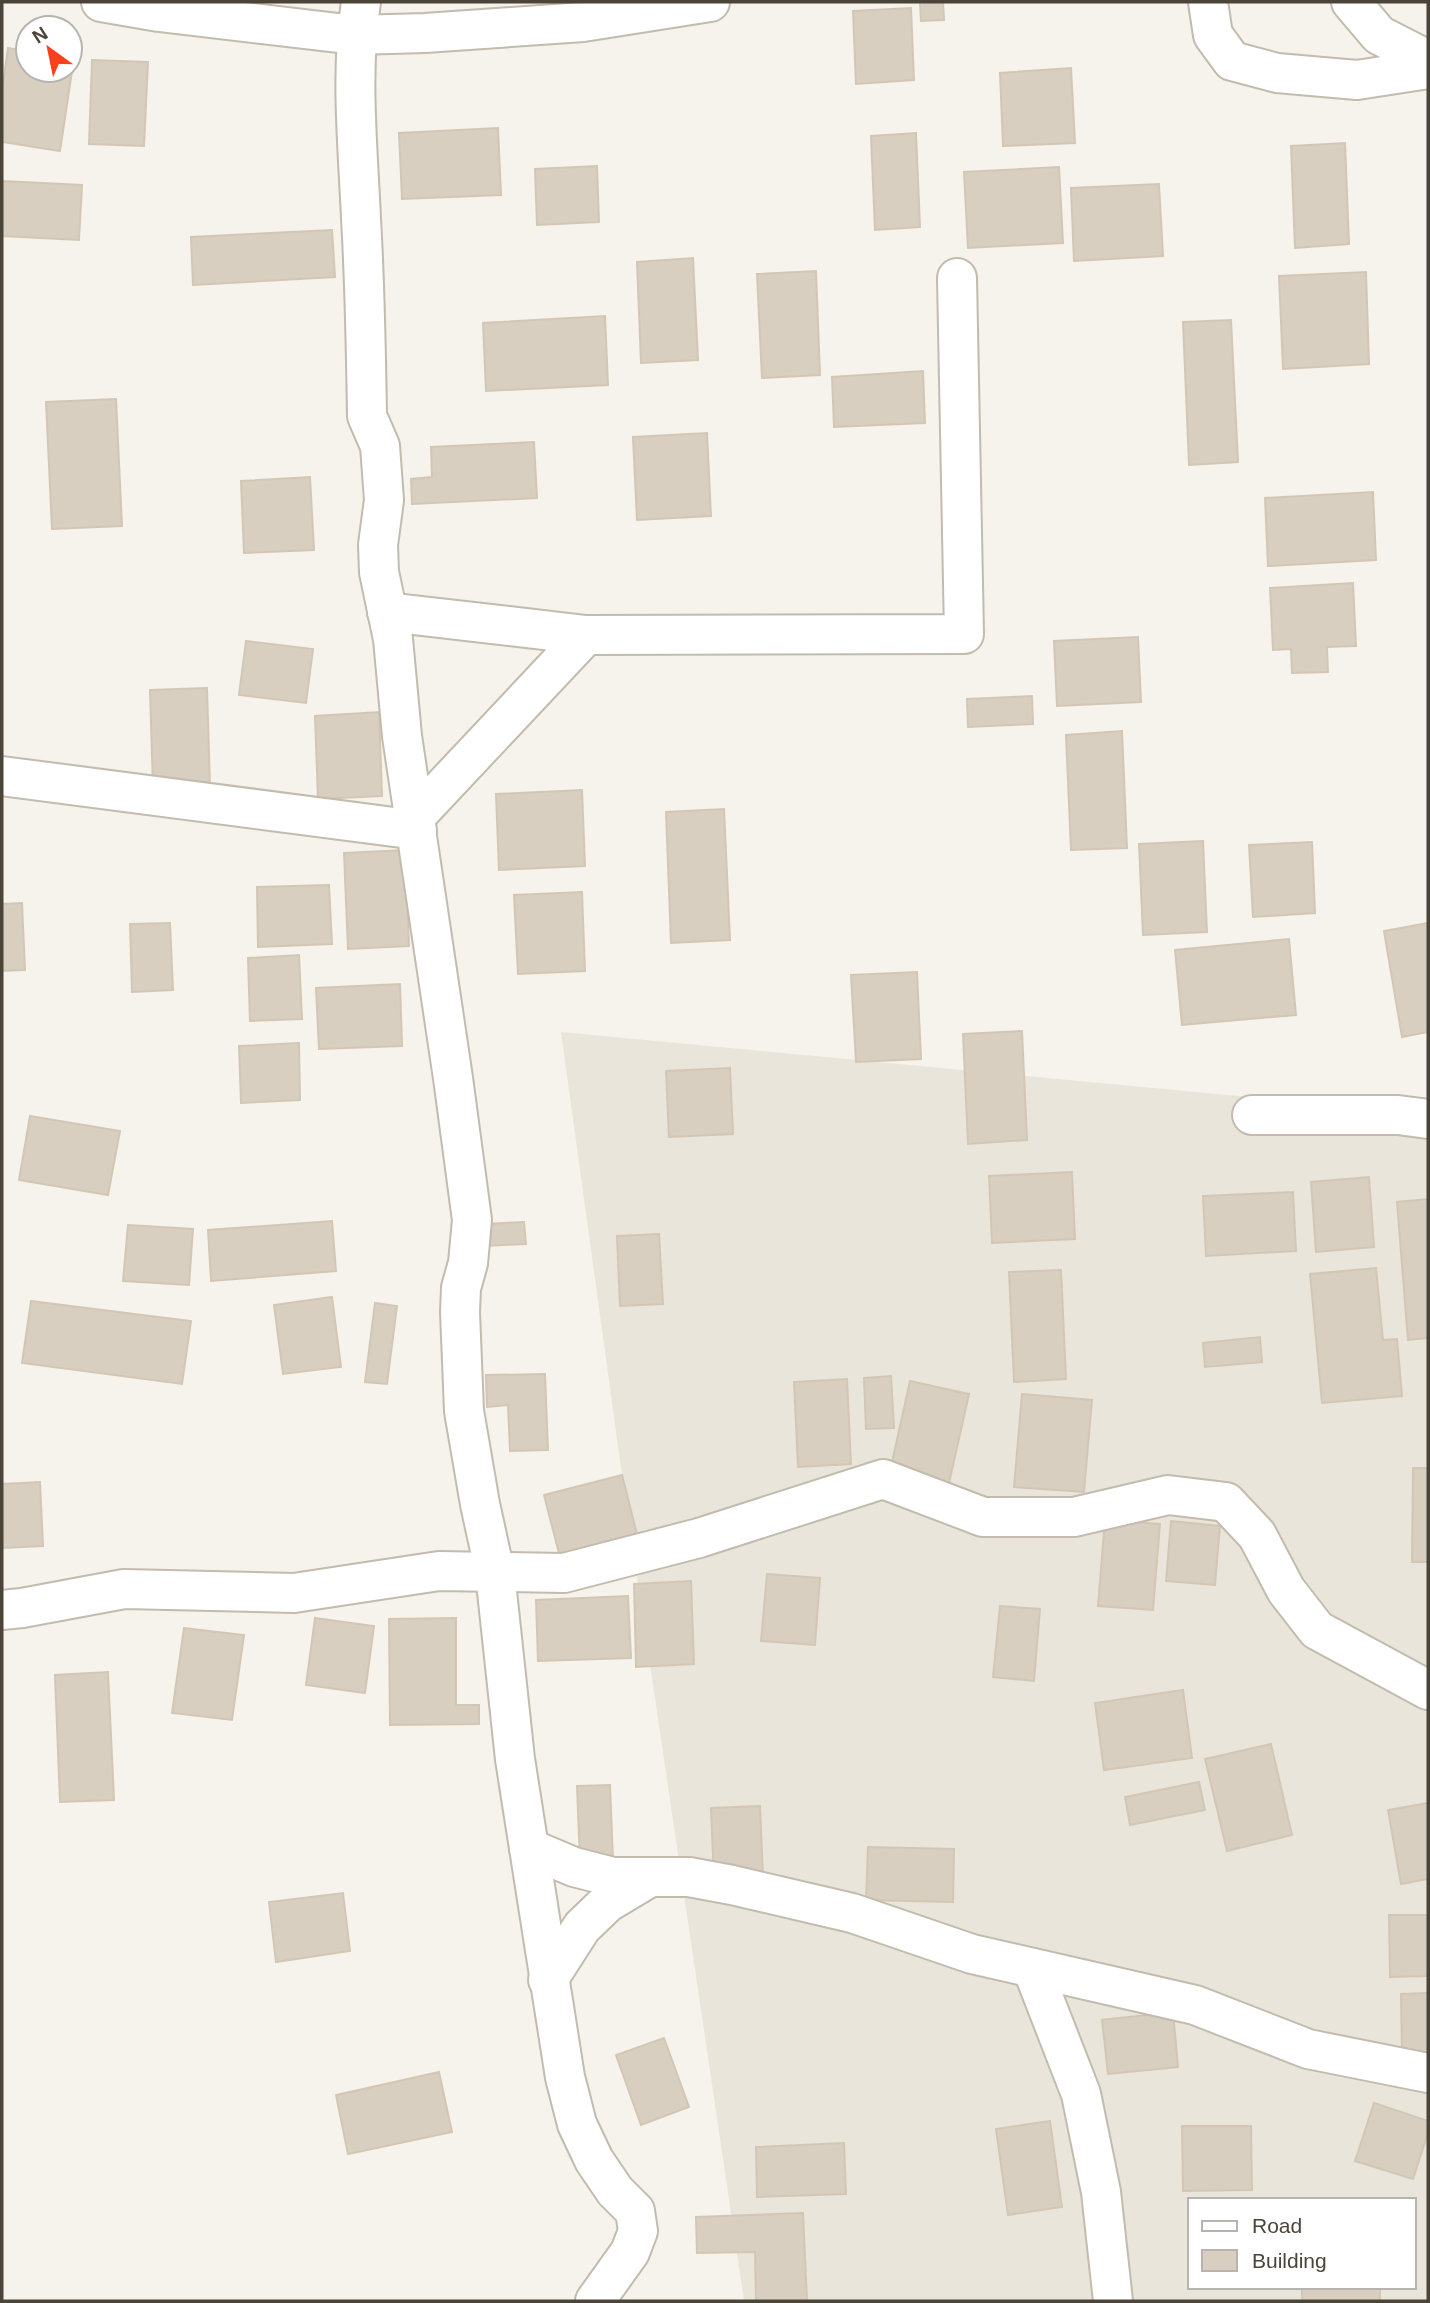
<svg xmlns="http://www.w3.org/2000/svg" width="1430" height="2303" viewBox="0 0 1430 2303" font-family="Helvetica,sans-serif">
  <rect width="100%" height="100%" fill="#f6f3ec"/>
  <path fill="#eae5da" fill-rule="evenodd" d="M561 1032 1428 1114V2301H744L622 1475ZM1190 2200H1414V2287H1190Z"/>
  <g fill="#d8cfc1" stroke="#d3c7b4" stroke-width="2">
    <path d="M920 2H943L944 20 921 21Z"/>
    <path d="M911 8 914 80 856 84 853 11Z"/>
    <path d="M8 48 28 51V70H70V58H74L60 151 2 142V90Z"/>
    <path d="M92 60 148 62 144 146 89 144Z"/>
    <path d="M1071 68 1075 143 1003 146 1000 73Z"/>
    <path d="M498 128 501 195 402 199 399 133Z"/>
    <path d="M916 133 920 227 875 230 871 136Z"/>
    <path d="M1345 143 1349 244 1295 248 1291 146Z"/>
    <path d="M597 166 599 222 537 225 535 169Z"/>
    <path d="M1059 167 1063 243 968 248 964 172Z"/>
    <path d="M2 181 82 185 79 240 2 236Z"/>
    <path d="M1159 184 1163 256 1074 261 1071 188Z"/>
    <path d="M332 230 335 277 193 285 191 237Z"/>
    <path d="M693 258 698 360 641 363 637 262Z"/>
    <path d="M816 271 820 375 762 378 757 274Z"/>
    <path d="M1366 272 1369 364 1283 369 1279 276Z"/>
    <path d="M605 316 608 385 486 391 483 323Z"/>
    <path d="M1231 320 1238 462 1189 465 1183 322Z"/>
    <path d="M923 371 925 423 834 427 832 377Z"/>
    <path d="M116 399 122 526 52 529 46 402Z"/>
    <path d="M707 433 711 516 637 520 633 437Z"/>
    <path d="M534 442 537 498 412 504 411 479 432 477 431 447Z"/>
    <path d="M310 477 314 550 244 553 241 481Z"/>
    <path d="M1373 492 1376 560 1268 566 1265 498Z"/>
    <path d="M1353 583 1356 646 1327 647 1328 672 1292 673 1291 649 1273 650 1270 588Z"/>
    <path d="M1138 637 1141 702 1057 706 1054 641Z"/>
    <path d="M246 641 313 649 306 703 239 695Z"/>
    <path d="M207 688 210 786 153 788 150 690Z"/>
    <path d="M1032 696 1033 724 968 727 967 699Z"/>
    <path d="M379 712 382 796 318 799 315 716Z"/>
    <path d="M1122 731 1127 848 1071 850 1066 735Z"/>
    <path d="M582 790 585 866 499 870 496 794Z"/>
    <path d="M724 809 730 940 671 943 666 812Z"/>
    <path d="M1203 841 1207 932 1143 935 1139 844Z"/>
    <path d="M1312 842 1315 913 1253 917 1249 845Z"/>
    <path d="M405 850 409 946 348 949 344 853Z"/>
    <path d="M329 885 332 944 258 947 257 887Z"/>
    <path d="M582 892 585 971 518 974 514 895Z"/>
    <path d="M22 903 25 970 2 971V904Z"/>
    <path d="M170 923 173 990 132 992 130 924Z"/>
    <path d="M1428 923V1032L1402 1037 1384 931Z"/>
    <path d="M1289 939 1296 1015 1182 1025 1175 950Z"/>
    <path d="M299 955 302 1019 250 1021 248 958Z"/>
    <path d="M917 972 921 1059 856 1062 851 975Z"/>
    <path d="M400 984 402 1046 319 1049 316 988Z"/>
    <path d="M1022 1031 1027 1140 968 1144 963 1034Z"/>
    <path d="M299 1043 300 1100 241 1103 239 1046Z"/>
    <path d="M730 1068 733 1134 669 1137 666 1071Z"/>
    <path d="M30 1116 120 1131 108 1195 19 1180Z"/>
    <path d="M1072 1172 1075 1239 992 1243 989 1176Z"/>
    <path d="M1369 1177 1374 1247 1316 1252 1311 1182Z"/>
    <path d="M1293 1192 1296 1251 1206 1256 1203 1196Z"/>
    <path d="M1428 1199V1338L1408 1340 1397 1202Z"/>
    <path d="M332 1221 336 1271 211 1281 208 1230Z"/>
    <path d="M524 1222 526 1244 484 1246 483 1224Z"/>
    <path d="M128 1225 193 1229 189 1285 123 1281Z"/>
    <path d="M659 1234 663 1304 620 1306 617 1236Z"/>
    <path d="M1376 1268 1383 1340 1397 1339 1402 1396 1322 1403 1310 1274Z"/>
    <path d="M1061 1270 1066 1379 1014 1382 1009 1272Z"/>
    <path d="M332 1297 341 1367 283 1374 274 1305Z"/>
    <path d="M31 1301 191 1321 182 1384 22 1363Z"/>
    <path d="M375 1303 397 1306 387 1384 365 1382Z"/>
    <path d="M1260 1337 1262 1362 1205 1367 1203 1343Z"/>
    <path d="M545 1374 548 1450 510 1451 508 1405 487 1407 486 1375Z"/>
    <path d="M891 1376 894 1428 866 1429 864 1378Z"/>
    <path d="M847 1379 851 1464 798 1467 794 1382Z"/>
    <path d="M910 1381 969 1394 949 1483 890 1471Z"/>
    <path d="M1022 1394 1092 1400 1084 1492 1014 1487Z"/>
    <path d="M1413 1468H1428V1562H1412Z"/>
    <path d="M622 1475 642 1554 564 1573 544 1495Z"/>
    <path d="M40 1482 43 1546 2 1548V1484Z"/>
    <path d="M1105 1520 1160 1524 1153 1610 1098 1606Z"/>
    <path d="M1171 1521 1220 1526 1215 1585 1166 1581Z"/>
    <path d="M767 1574 820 1578 815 1645 761 1641Z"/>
    <path d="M691 1581 694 1664 636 1667 634 1584Z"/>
    <path d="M628 1596 631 1658 538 1661 536 1600Z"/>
    <path d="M1000 1606 1040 1609 1034 1681 993 1677Z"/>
    <path d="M315 1618 374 1626 365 1693 306 1685Z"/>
    <path d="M456 1618V1705H479V1724L390 1725 389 1619Z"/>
    <path d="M184 1628 244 1635 232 1720 172 1713Z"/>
    <path d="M108 1672 114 1800 60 1802 55 1675Z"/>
    <path d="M1183 1690 1192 1758 1104 1770 1095 1703Z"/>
    <path d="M1271 1744 1292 1835 1227 1851 1205 1759Z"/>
    <path d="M1199 1782 1205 1810 1130 1825 1125 1797Z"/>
    <path d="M610 1785 613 1861 580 1862 577 1786Z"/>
    <path d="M1428 1803V1879L1401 1884 1388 1810Z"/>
    <path d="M760 1806 763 1878 714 1880 711 1808Z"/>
    <path d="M868 1847 954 1849 953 1902 866 1900Z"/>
    <path d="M343 1893 350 1951 276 1962 269 1902Z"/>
    <path d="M1389 1915H1428V1976L1390 1977Z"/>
    <path d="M1428 1993V2063L1402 2056 1401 1994Z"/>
    <path d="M1173 2012 1178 2067 1108 2074 1102 2020Z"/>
    <path d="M664 2038 689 2107 641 2125 616 2055Z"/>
    <path d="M439 2072 452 2132 348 2154 336 2095Z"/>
    <path d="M1374 2103 1428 2121V2133L1413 2179 1355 2161Z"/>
    <path d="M1050 2121 1062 2207 1008 2215 996 2129Z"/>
    <path d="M1182 2126H1251L1252 2190 1183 2191Z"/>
    <path d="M844 2143 846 2194 757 2197 756 2147Z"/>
    <path d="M803 2213 807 2301H756L755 2252 697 2253 696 2217Z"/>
    <rect x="1302" y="2287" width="78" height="14"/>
  </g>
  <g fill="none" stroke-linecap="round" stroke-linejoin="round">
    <g stroke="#c2bbae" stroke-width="42">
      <g id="minor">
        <path d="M101 2 159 12 355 35 425 33 583 22 710 2"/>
        <path d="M361 2C350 74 358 147 361 219 365 285 366 351 367 416L380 446 384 500 378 545 379 572 393 639 402 736 453 1078 472 1220 468 1263 461 1288 460 1312 464 1411 480 1504 495 1573 515 1759 565 2077 577 2124 594 2160 615 2191 635 2211 638 2231 630 2252 595 2301"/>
        <path d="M1208 2 1213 35 1232 61 1277 73 1357 80 1428 69"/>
        <path d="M1351 2 1379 35 1428 60"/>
        <path d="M387 612 586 635 964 634 957 278"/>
        <path d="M2 776 417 830"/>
        <path d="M415 817 586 635"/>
        <path d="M1252 1115H1398L1428 1119"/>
        <path d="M2 1610 22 1608 124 1589 294 1593 439 1571 564 1573 699 1538 883 1479 983 1517H1074L1168 1495 1226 1502 1257 1535 1286 1590 1317 1630 1428 1690"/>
        <path d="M529 1848 574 1867 613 1877H689L732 1885 852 1913 972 1954 1195 2005 1308 2049 1428 2073"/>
        <path d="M1032 1968 1081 2094 1101 2192 1113 2301"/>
        <path d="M548 1980 582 1927 607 1903 647 1879"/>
      </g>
    </g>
    <use href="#minor" stroke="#fff" stroke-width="38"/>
  </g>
  <rect width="1430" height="2303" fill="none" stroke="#4b4439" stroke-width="7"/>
  <rect x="1188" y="2198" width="228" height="91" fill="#ffffff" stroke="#b7b4b0" stroke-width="2"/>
  <rect x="1202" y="2221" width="35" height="10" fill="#ffffff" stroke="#b7b4b0" stroke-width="2"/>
  <text x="1252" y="2233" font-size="21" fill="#4b4439">Road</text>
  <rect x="1202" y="2250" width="35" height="21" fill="#d8cfc1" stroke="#b7b4b0" stroke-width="2"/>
  <text x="1252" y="2268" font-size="21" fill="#4b4439">Building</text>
  <g transform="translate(49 49) rotate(327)"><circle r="33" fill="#ffffff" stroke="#b7b4b0" stroke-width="2"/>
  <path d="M0-5L12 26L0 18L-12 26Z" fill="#fc3f1d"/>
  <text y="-10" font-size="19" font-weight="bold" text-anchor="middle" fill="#4b4439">N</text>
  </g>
</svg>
